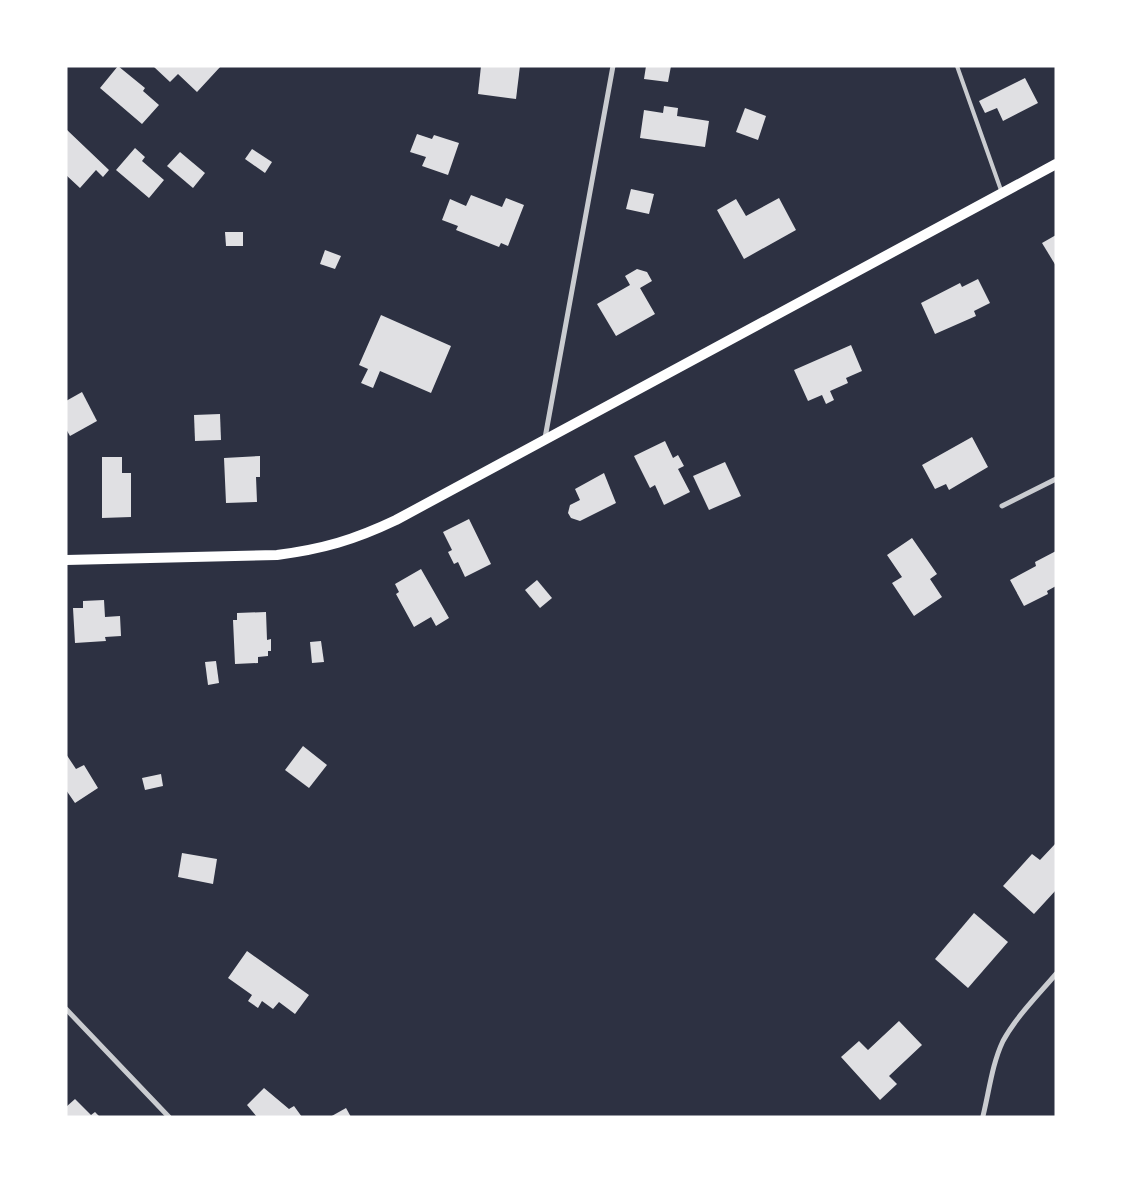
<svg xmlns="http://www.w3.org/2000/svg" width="1122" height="1183" viewBox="0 0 1122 1183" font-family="Figtree,sans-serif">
  <rect width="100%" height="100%" fill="#2d3142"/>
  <g fill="#e0e0e3">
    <path d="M118 66 145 88 143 91 159 105 142 124 100 88Z"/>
    <path d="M153 66H221L197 92 178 74 170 82Z"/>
    <path d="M481 66H520L516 99 478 94Z"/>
    <path d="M646 66H671L668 82 644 79Z"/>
    <path d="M1025 78 1038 103 1003 121 997 108 985 113 979 101Z"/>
    <path d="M664 106 678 108 677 116 709 121 705 147 640 138 644 110 663 113Z"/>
    <path d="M745 108 766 116 758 140 736 132Z"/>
    <path d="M66 129 109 170 103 177 96 170 80 188 66 175Z"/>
    <path d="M417 134 432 139 434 135 459 143 448 175 422 166 426 157 410 152Z"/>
    <path d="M135 148 145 157 142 161 164 180 149 198 116 170Z"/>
    <path d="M252 149 272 162 265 173 245 159Z"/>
    <path d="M180 152 205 173 193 188 167 166Z"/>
    <path d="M631 189 654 194 649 214 626 209Z"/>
    <path d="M471 195 502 207 506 198 524 205 508 246 501 243 499 247 456 230 458 226 442 220 450 199 466 206Z"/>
    <path d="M779 198 796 230 744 259 717 210 736 199 746 216Z"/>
    <path d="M225 232H243V246H226Z"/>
    <path d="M1056 235V266L1042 243Z"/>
    <path d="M325 250 341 256 335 269 320 264Z"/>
    <path d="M637 269 647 272 652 281 640 288 655 314 616 336 597 304 630 285 625 276Z"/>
    <path d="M978 279 990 303 974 311 976 316 935 334 921 303 960 283 962 287Z"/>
    <path d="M381 315 451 346 431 393 380 371 373 388 361 383 368 369 359 365Z"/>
    <path d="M851 345 862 371 846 378 848 383 830 391 834 400 826 404 822 395 808 401 794 370Z"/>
    <path d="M82 392 97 421 70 436 66 429V401Z"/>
    <path d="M220 414 221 440 195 441 194 415Z"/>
    <path d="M972 437 988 467 949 490 946 484 935 489 922 465Z"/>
    <path d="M665 441 673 458 678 455 684 466 678 469 690 492 664 505 655 485 650 488 634 456Z"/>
    <path d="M260 456V477H256L257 502 226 503 224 458Z"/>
    <path d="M102 457H122V473H131V517L102 518Z"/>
    <path d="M725 462 741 496 709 510 693 476Z"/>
    <path d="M604 473 616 503 580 521 571 518 568 513 570 505 580 500 575 489Z"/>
    <path d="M469 519 491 564 465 577 458 562 454 564 448 552 452 550 443 532Z"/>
    <path d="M912 538 937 574 930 579 942 597 914 616 892 583 902 577 887 555Z"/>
    <path d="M1056 551V586L1047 591 1048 594 1024 606 1010 580 1036 566 1035 562Z"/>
    <path d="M421 569 449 618 436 626 431 617 414 627 396 594 399 592 395 584Z"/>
    <path d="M537 580 552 598 540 608 525 590Z"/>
    <path d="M104 600 105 617 120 616 121 636 105 637 106 641 75 643 73 608H83V601Z"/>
    <path d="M266 612 267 640 271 639V651H268V656L258 657V663L235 664 233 620H237V613Z"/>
    <path d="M321 641 324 662 312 663 310 642Z"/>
    <path d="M216 661 219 683 208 685 205 662Z"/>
    <path d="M303 746 327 765 309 788 285 770Z"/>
    <path d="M66 754 76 769 84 765 98 788 75 803 66 790Z"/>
    <path d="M161 774 163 786 145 790 142 778Z"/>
    <path d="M1056 843V890L1034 914 1003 886 1032 854 1040 860Z"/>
    <path d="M182 853 217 859 213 884 178 877Z"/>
    <path d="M974 913 1008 942 968 988 935 959Z"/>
    <path d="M247 951 309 995 295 1014 279 1002 273 1009 262 1001 258 1008 248 1001 252 995 228 978Z"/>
    <path d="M899 1021 922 1045 889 1076 897 1084 880 1100 841 1057 859 1041 868 1050Z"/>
    <path d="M264 1088 289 1109 294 1106 302 1117H257L247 1105Z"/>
    <path d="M75 1099 91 1115 95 1112 100 1117H66V1107Z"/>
    <path d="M346 1108 351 1117H330Z"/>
  </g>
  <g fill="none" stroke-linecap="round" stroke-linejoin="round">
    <path stroke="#caccd0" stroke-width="4" d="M957 66 1002 193"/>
    <g stroke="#caccd0" stroke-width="5">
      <path d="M545 438 613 66"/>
      <path d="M1002 506 1056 479"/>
      <path d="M66 1009 169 1117"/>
      <path d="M983 1116C989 1092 992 1064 1003 1041 1016 1017 1038 995 1056 974"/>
    </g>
    <path stroke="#fff" stroke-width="10" d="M66 560 277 555C323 549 354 540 396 520L1056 164"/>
  </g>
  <rect width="1122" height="1183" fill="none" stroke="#ffffff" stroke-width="135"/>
</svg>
